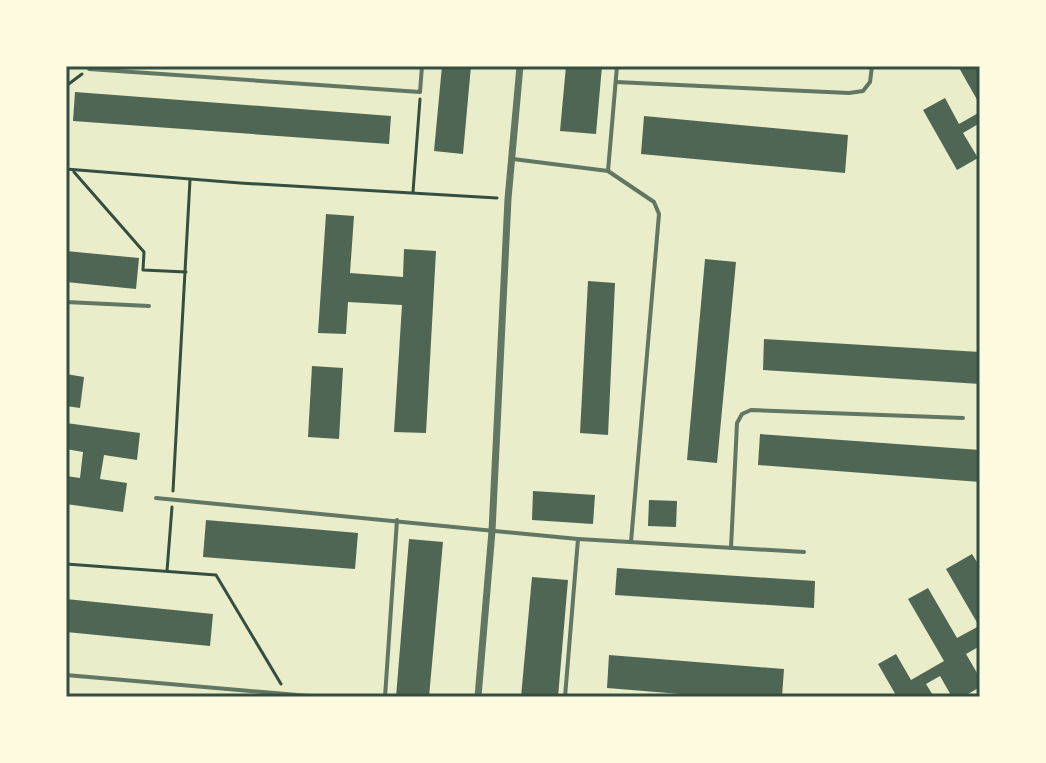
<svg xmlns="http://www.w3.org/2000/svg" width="1046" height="763" viewBox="0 0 1046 763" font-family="'Noto Sans',sans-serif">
  <rect width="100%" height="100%" fill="#e9edc9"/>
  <g fill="#4f6655">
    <path d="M442 66H471L463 154 434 151Z"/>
    <path d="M566 66H602L596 134 560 131Z"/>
    <path d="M958 66H980V105Z"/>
    <path d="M75 92 391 116 389 144 73 121Z"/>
    <path d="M945 98 959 124 980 112V123L963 133 978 158 957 170 923 110Z"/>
    <path d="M644 116 848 135 845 173 641 154Z"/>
    <path d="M326 214 354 216 350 273 403 277 404 249 436 251 426 433 394 432 402 305 348 302 346 334 318 333Z"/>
    <path d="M66 251 139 258 136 289 66 282Z"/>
    <path d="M705 259 736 262 717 463 687 460Z"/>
    <path d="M588 281 615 283 608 435 580 433Z"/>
    <path d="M764 339 980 352V384L763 370Z"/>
    <path d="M312 366 343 368 339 439 308 437Z"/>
    <path d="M66 374 84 377 80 408 66 406Z"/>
    <path d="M66 423 140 433 137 460 104 455 100 479 127 483 123 512 66 504V476L80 478 83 452 66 449Z"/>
    <path d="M760 434 980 450V482L758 465Z"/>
    <path d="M533 491 595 495 593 524 532 520Z"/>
    <path d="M649 500 677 501 676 527 648 526Z"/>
    <path d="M206 520 358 533 355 569 203 557Z"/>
    <path d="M409 539 443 542 429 697H396Z"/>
    <path d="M972 554 980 567V646L966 654 980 678V687L963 697H952L940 676 926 684 934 697H897L878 664 896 654 911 680 944 661 908 599 928 588 957 638 979 626 946 569Z"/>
    <path d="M617 568 815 581 814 608 615 595Z"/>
    <path d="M532 577 568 580 558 697H521Z"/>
    <path d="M66 599 213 614 210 646 66 632Z"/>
    <path d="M609 655 784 669 782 697H717L607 688Z"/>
  </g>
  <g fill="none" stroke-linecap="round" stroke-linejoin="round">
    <g stroke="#344e41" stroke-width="3">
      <path d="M66 86 82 74"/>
      <path d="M66 169 240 183 497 198"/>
      <path d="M74 172 144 252 143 270 186 272"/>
      <path d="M413 192 420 99"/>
      <path d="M173 491 190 180"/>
      <path d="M66 564 216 575 281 684"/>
      <path d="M167 571 172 507"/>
    </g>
    <g stroke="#617663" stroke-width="4">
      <path d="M89 69 420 92 422 66"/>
      <path d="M616 82 849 93 863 91 870 82 872 66"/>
      <path d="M513 159 608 171 654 202 659 214 631 542"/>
      <path d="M608 171 617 66"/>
      <path d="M66 302 149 306"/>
      <path d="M156 498 578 539 565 697"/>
      <path d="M578 539 804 552"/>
      <path d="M731 548 737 423 742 414 751 410 963 418"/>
      <path d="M66 675 321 697"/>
      <path d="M385 697 397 520"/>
    </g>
    <path stroke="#617663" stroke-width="7" d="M478 697 492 531 508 199 520 66"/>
  </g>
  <rect width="1046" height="763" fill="none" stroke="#fefae0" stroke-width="136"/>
  <rect x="68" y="68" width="910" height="627" fill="none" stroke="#344e41" stroke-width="3"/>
</svg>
